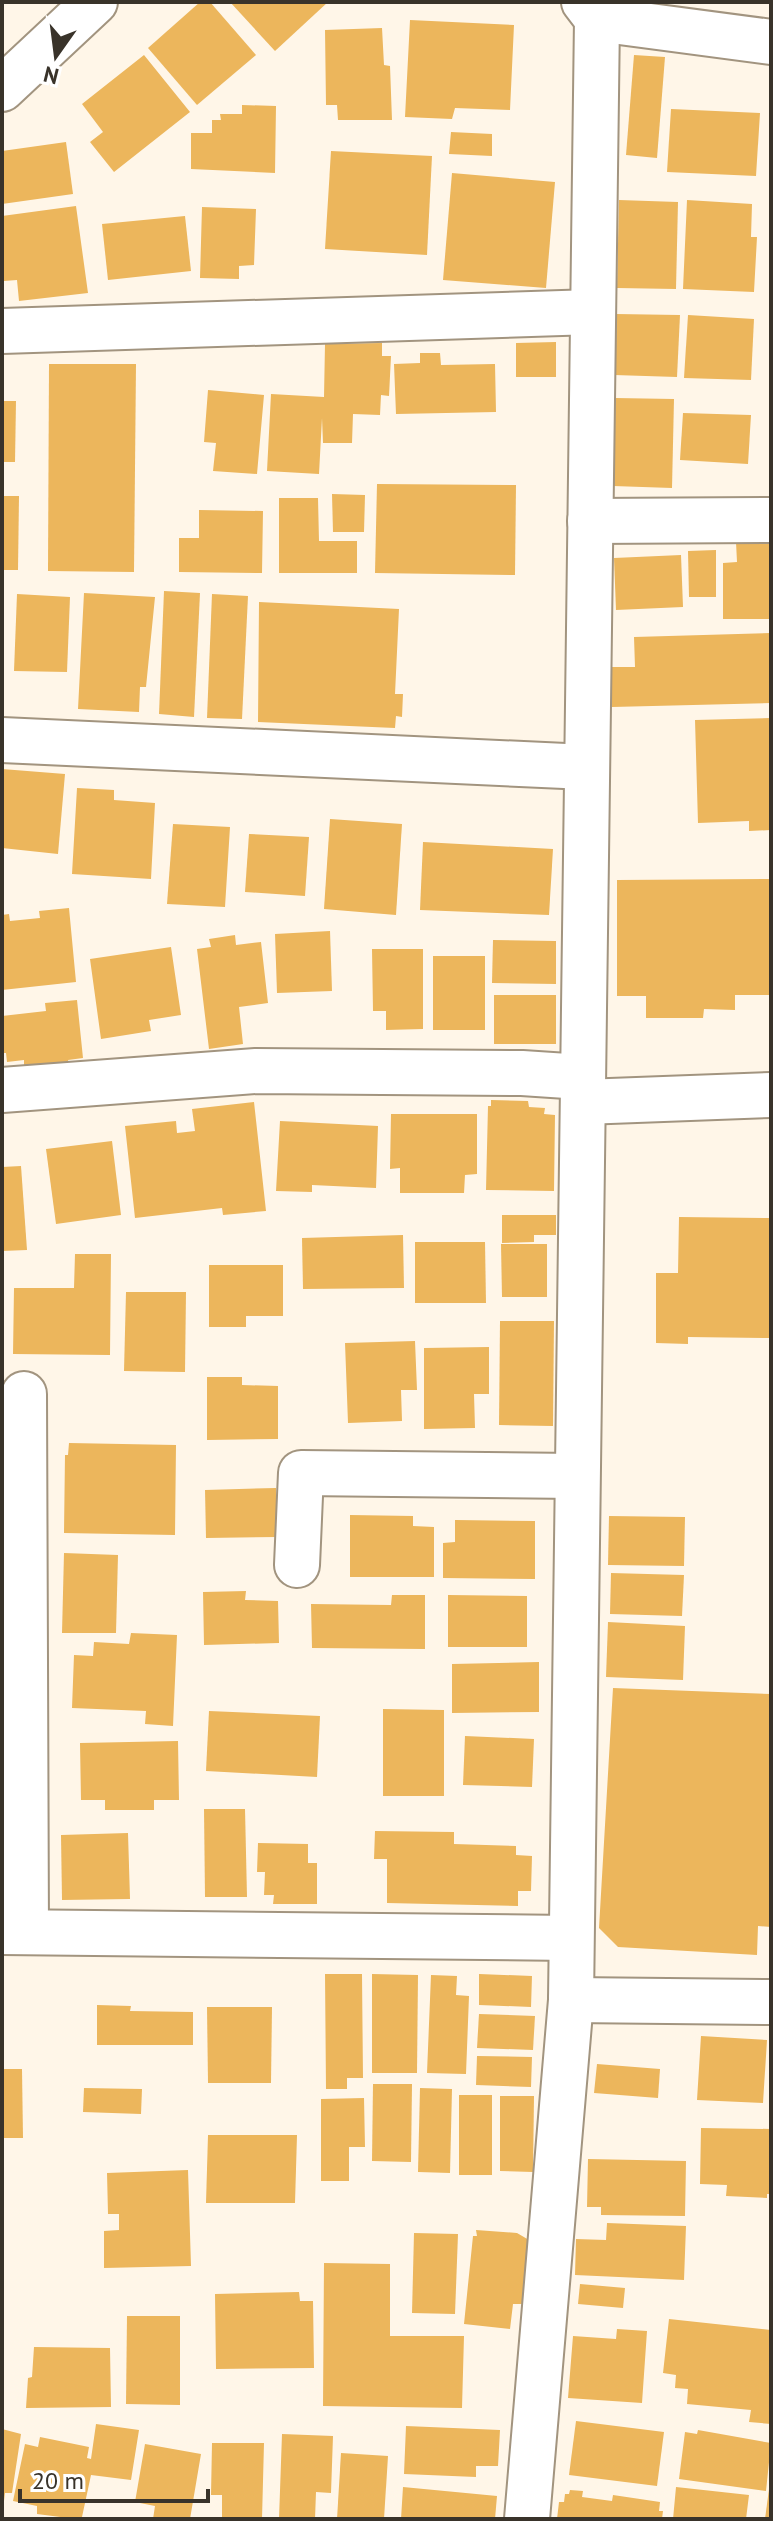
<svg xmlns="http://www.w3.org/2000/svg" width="773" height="2521" viewBox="0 0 773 2521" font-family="'PT Sans',sans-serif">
  <rect width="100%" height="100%" fill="#fff6e8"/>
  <g fill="#ecb65c">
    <path d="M200 2H210L256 55 197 105 148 48Z"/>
    <path d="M230 2H328L275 51Z"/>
    <path d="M410 20 514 25 510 110 455 108 452 119 405 117Z"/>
    <path d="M382 28 384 65 390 66 392 120H338L337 105H326L325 30Z"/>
    <path d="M144 55 190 112 114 172 90 142 103 132 82 104Z"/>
    <path d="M634 55 665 57 657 158 626 155Z"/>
    <path d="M242 105 276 106 275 173 191 169V133H212V120H221L220 114H242Z"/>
    <path d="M671 109 760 113 756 176 667 172Z"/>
    <path d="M451 132 492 134V156L449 154Z"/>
    <path d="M66 142 73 194 2 204V151Z"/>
    <path d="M331 151 432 156 427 255 325 249Z"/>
    <path d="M452 173 555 182 546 288 443 280Z"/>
    <path d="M619 200 678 202 676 289 617 288Z"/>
    <path d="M687 200 752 204 751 237H757L754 292 683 289Z"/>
    <path d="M76 206 88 293 19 301 17 280 4 281 2 216Z"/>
    <path d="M202 207 256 209 254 265 239 266V279L200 278Z"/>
    <path d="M185 216 191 271 108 280 102 224Z"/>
    <path d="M616 314 680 315 677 377 614 375Z"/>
    <path d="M688 315 754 319 751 380 684 378Z"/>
    <path d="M556 342V377H516V343Z"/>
    <path d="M382 343V356H391L389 396 381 395 380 415 353 414 352 443H323L322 418 319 474 267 471 271 394 324 397 325 344Z"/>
    <path d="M420 353H440L441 365 495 364 496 412 396 414 394 364 420 363Z"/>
    <path d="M49 364H136L134 572 48 571Z"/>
    <path d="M208 390 264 395 257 474 213 471 216 443 204 442Z"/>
    <path d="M615 398 674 399 672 488 613 486Z"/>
    <path d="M2 401H16L15 462H2Z"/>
    <path d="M683 413 751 415 748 464 680 460Z"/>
    <path d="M377 484 516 485 515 575 375 573Z"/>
    <path d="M332 494 365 495 364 532H333Z"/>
    <path d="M2 496H19L18 570H2Z"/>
    <path d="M279 498H318L319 541H357V573H279Z"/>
    <path d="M199 510 263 511 262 573 179 572V538H199Z"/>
    <path d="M736 542H771V619H723V563L737 562Z"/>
    <path d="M716 550V597H689L688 551Z"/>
    <path d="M681 555 683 607 616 610 614 558Z"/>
    <path d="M164 591 200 593 194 717 159 714Z"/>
    <path d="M84 593 155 597 146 687H140L139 712 78 709Z"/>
    <path d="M17 594 70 597 67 672 14 671Z"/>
    <path d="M212 594 248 596 242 719 207 718Z"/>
    <path d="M259 602 399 609 395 694H403L402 717 396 716 395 728 258 722Z"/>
    <path d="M771 633V703L612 707 611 667H635L634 637Z"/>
    <path d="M771 718V830L749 831V821L698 823 695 720Z"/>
    <path d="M2 769 65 774 58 854 2 848Z"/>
    <path d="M77 788 114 790V800L155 803 151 879 72 874Z"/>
    <path d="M330 819 402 824 396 915 324 909Z"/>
    <path d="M173 824 230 827 225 907 167 904Z"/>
    <path d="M249 834 309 837 305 896 245 892Z"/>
    <path d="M423 842 553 849 549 915 420 910Z"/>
    <path d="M771 879V995H735V1010L704 1009 703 1018H646V996H617V880Z"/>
    <path d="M69 908 76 982 2 990V915L9 914 10 921 40 918 39 911Z"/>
    <path d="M330 931 332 991 277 993 275 934Z"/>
    <path d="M235 935 236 945 261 942 268 1003 239 1007 243 1044 209 1049 197 949 211 947 209 939Z"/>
    <path d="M493 940 556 941V984L492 983Z"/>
    <path d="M171 947 181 1015 149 1020 151 1031 101 1039 90 959Z"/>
    <path d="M372 949H423V1029L386 1030V1011H373Z"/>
    <rect x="433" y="956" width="52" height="74"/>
    <rect x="494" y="995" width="62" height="49"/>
    <path d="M77 1000 83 1058 68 1060 69 1064 24 1068V1060L7 1062 6 1053H2V1016L46 1011 45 1003Z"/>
    <path d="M491 1100 528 1101 529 1107 545 1108 544 1114 555 1115 554 1191 486 1190 488 1106H491Z"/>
    <path d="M254 1102 266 1211 223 1215 222 1208 135 1218 125 1126 176 1121 177 1133 195 1131 192 1109Z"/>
    <path d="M391 1114H477V1174L465 1175 464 1193H400V1168L390 1169Z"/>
    <path d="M280 1121 378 1126 376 1188 312 1185V1192L276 1191Z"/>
    <path d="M112 1141 121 1215 56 1224 46 1149Z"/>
    <path d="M21 1166 27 1250 2 1251V1167Z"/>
    <path d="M502 1215H556V1235H534V1242L502 1243Z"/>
    <path d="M679 1217 771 1218V1338L688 1337V1344L656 1343V1273H678Z"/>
    <path d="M403 1235 404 1288 303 1289 302 1238Z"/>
    <path d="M415 1242H485L486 1303H415Z"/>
    <path d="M501 1244H547V1297H502Z"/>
    <path d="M75 1254H111L110 1355 13 1354 14 1288H74Z"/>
    <path d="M209 1265H283V1316H246V1327H209Z"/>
    <path d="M126 1292H186L185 1372 124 1371Z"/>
    <path d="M500 1321H554L553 1426 499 1425Z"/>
    <path d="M415 1341 417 1390H401L402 1421 348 1423 345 1343Z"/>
    <path d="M489 1347V1394H474L475 1428 424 1429V1348Z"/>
    <path d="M207 1377H242V1385L278 1386V1439L207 1440Z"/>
    <path d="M69 1443 176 1445 175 1535 64 1533 65 1455H68Z"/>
    <path d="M276 1488 277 1537 206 1538 205 1490Z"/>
    <path d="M350 1515 413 1516V1526L434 1527V1577H350Z"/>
    <path d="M609 1516 685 1517 684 1566 608 1565Z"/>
    <path d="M455 1520 535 1521V1579L443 1578V1543L455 1542Z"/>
    <path d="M64 1553 118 1555 116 1633H62Z"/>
    <path d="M611 1573 684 1575 682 1616 610 1614Z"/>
    <path d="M246 1591 245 1600 278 1601 279 1643 204 1645 203 1592Z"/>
    <path d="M392 1595H425V1649L312 1648 311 1604 391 1605Z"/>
    <path d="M448 1595 527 1596V1647H448Z"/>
    <path d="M608 1622 685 1626 683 1680 606 1677Z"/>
    <path d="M131 1633 177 1635 173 1726 145 1724 146 1711 72 1708 74 1655 93 1656 94 1642 129 1644Z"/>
    <path d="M539 1662V1712L452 1713V1664Z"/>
    <path d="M613 1688 771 1694V1927L758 1926 757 1955 618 1947 599 1928Z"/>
    <path d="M383 1709 444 1710V1796H383Z"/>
    <path d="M209 1711 320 1716 317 1777 206 1771Z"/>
    <path d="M465 1736 534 1739 532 1787 463 1785Z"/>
    <path d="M178 1741 179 1800H154V1810H105V1800H81L80 1743Z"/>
    <path d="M204 1809H245L247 1897H205Z"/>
    <path d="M375 1831 454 1832V1844L516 1846V1855L532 1856 531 1891H518V1906L387 1903V1859H374Z"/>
    <path d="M128 1833 130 1899 62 1900 61 1835Z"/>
    <path d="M258 1843 308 1844V1863H317V1904H273L274 1895H264L265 1872H257Z"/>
    <path d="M325 1974H362L363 2078H347V2089H326Z"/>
    <path d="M372 1974 418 1975 417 2073H372Z"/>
    <path d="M479 1974 532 1976 531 2007 479 2005Z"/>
    <path d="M431 1975 457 1976 456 1995 469 1996 466 2074 427 2073Z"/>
    <path d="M97 2005 131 2006 130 2011 193 2012V2045H97Z"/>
    <path d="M207 2007H272L271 2083H208Z"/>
    <path d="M479 2014 535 2016 533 2050 477 2048Z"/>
    <path d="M701 2036 767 2040 763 2103 697 2100Z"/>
    <path d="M477 2056 532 2057 531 2087 476 2085Z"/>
    <path d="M597 2064 660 2069 658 2098 594 2093Z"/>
    <path d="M2 2069H22L23 2138H2Z"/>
    <path d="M373 2084H412L411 2162 372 2161Z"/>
    <path d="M84 2088 142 2089 141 2114 83 2112Z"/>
    <path d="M420 2088 452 2089 450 2173 418 2172Z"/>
    <rect x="459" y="2095" width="33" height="80"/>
    <path d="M500 2096H534L533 2172 500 2171Z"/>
    <path d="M364 2098 365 2147H349V2181H321V2099Z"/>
    <path d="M701 2128 771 2129V2194H767V2198L726 2196 727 2185 700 2184Z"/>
    <path d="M208 2135H297L295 2203H206Z"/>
    <path d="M588 2159 686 2161 685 2216 601 2215V2207H587Z"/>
    <path d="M188 2170 191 2266 104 2268V2231L119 2230V2214H108L107 2173Z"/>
    <path d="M607 2223 686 2226 684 2280 575 2275 576 2239 606 2240Z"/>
    <path d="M476 2230 517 2233 529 2240 522 2304H513L510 2329 464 2324 473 2236H477Z"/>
    <path d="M414 2233 458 2234 455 2314 412 2313Z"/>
    <path d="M324 2263 390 2264V2336H464L462 2408 323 2406Z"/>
    <path d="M580 2284 625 2288 623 2308 578 2304Z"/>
    <path d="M299 2292 300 2301H313L314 2368 216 2369 215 2294Z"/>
    <path d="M127 2316H180V2405L126 2404Z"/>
    <path d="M669 2319 771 2330V2424L749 2422 751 2410 687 2404 688 2389 675 2388 676 2375 663 2373Z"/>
    <path d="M617 2329 647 2331 642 2403 568 2398 573 2336 616 2339Z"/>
    <path d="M34 2347 110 2348 111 2407 26 2408 28 2378 32 2377Z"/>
    <path d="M576 2421 664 2432 657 2486 569 2475Z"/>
    <path d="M96 2424 139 2430 131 2480 91 2475 82 2517 76 2519 37 2514V2506L13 2501 25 2444 38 2447 40 2437 89 2447 87 2458 91 2459Z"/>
    <path d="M406 2426 500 2430 498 2466H476V2477L404 2474Z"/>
    <path d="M2 2429 21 2434 12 2493H5L4 2501Z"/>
    <path d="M698 2430 771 2443 766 2491 679 2479 685 2432 697 2434Z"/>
    <path d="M282 2434 333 2436 331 2493 316 2492 315 2519H279Z"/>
    <path d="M212 2443H264L262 2519H222V2495H211Z"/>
    <path d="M145 2444 201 2454 190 2519H153L155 2506 135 2502Z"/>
    <path d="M341 2453 388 2456 384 2519H337Z"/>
    <path d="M403 2487 497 2496 495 2519H401Z"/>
    <path d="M676 2487 749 2495 746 2519H673Z"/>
    <path d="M769 2489 771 2519H765Z"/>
    <path d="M570 2490 583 2491 582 2497 612 2501 613 2495 660 2502 659 2511H663L662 2519H557L559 2502H564L565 2494H569Z"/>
  </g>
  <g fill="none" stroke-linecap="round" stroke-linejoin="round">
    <g stroke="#a2947f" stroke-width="48">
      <g id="minor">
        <path d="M597 19 771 42"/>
        <path d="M2 89 95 2"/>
        <path d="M2 331 593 312"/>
        <path d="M590 521 771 520"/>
        <path d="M2 740 587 767"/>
        <path d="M2 1090 256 1071 522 1073 582 1077"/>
        <path d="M583 1102 771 1095"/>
        <path d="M24 1394 26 1932"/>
        <path d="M297 1565 301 1473 577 1476"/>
        <path d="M2 1932 571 1938"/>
        <path d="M571 2000 771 2002"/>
        <path d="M527 2519 571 2000 597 19 584 2"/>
      </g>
    </g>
    <use href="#minor" stroke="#fff" stroke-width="44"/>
  </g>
  <rect width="773" height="2521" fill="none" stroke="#39332a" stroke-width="8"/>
  <g transform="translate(56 56) rotate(194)" stroke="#ffffff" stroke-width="6" paint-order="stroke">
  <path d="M0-6L14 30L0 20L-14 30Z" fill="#39332a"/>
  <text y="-12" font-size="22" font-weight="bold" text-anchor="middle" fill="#39332a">N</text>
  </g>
  <path d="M20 2489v12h188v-12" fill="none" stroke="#39332a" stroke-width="4"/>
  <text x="32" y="2489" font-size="24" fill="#39332a" stroke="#ffffff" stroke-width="6" paint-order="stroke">20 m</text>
</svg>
